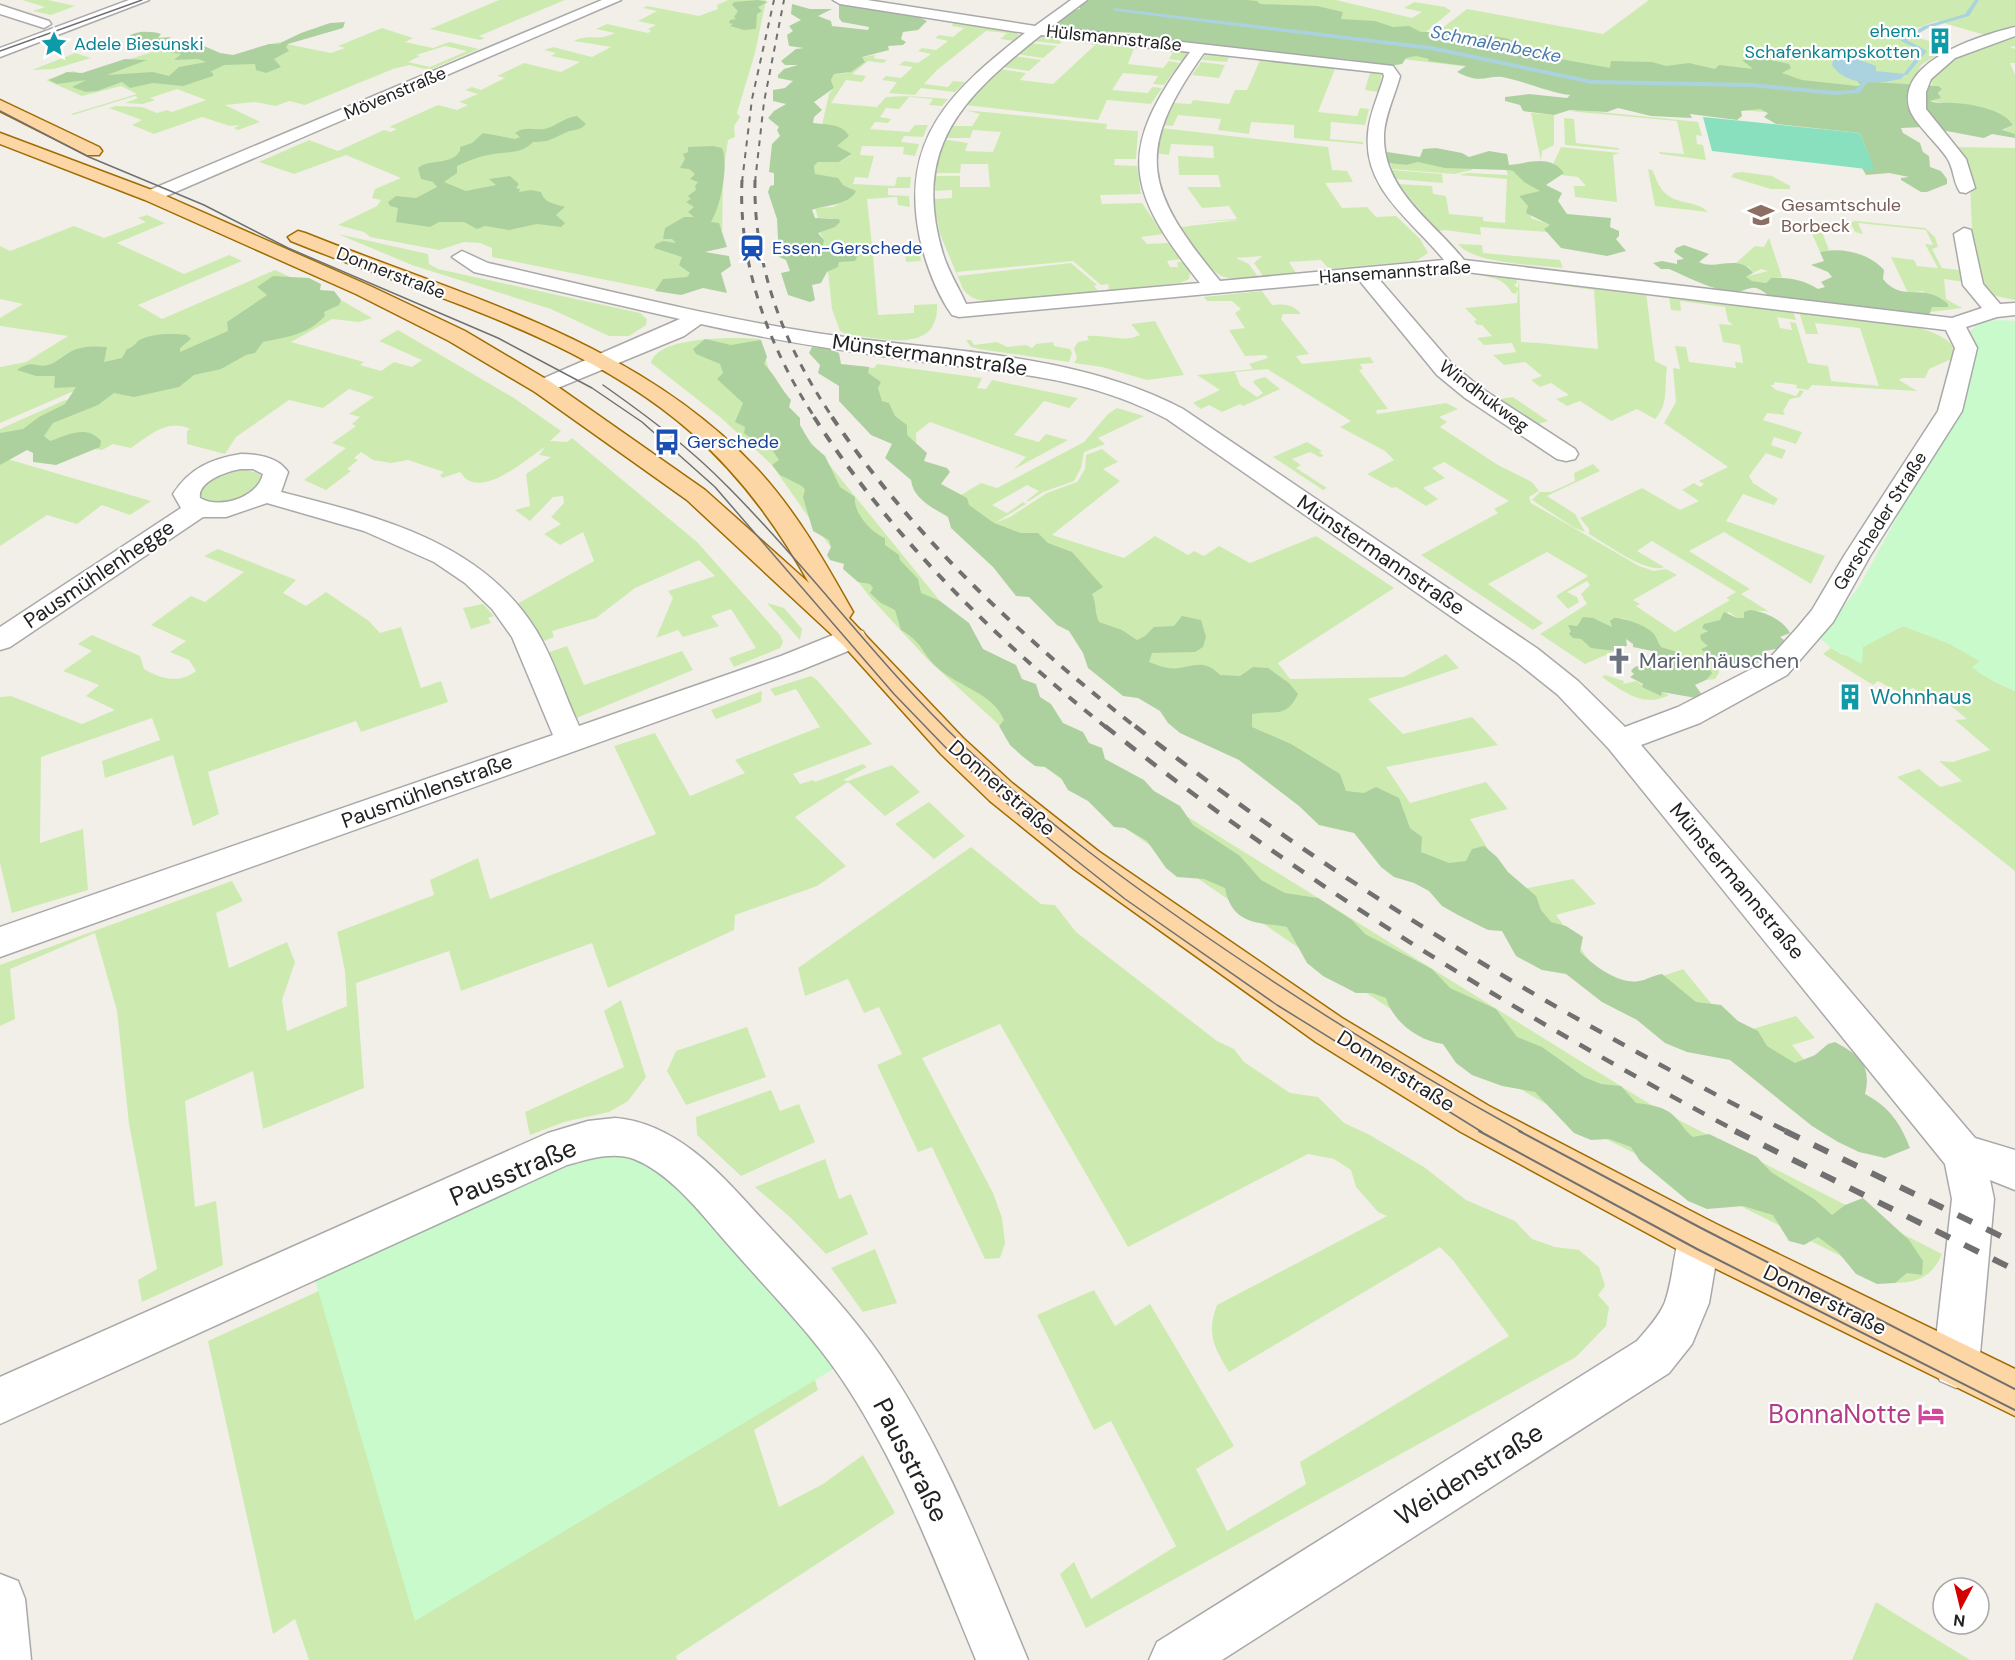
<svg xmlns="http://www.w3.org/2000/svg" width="2015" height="1660" viewBox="0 0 2015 1660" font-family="'DM Sans',sans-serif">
  <rect width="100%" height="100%" fill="#f2efe9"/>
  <g fill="#cdebb0" fill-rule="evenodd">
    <path d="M22 0H48L75 6 51 15 33 11 45 7Z"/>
    <path d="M499 0H565L479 36 485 38 480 40 430 29Z"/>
    <path d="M728 0H766L755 53 737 113 740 117 734 126 735 137 728 140 723 174 722 238 700 233 693 278 661 291 492 257V248L480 243 464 242 439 250 370 237 364 232 338 225 377 206 381 200 372 198 375 189 401 178 346 155 294 174 259 162 309 140 338 151 384 130 391 132 397 129 389 127 438 105 457 110 468 105 459 102 478 94 465 90 472 87 481 90 505 78 497 76 524 63 561 72 580 62 551 56 556 53 544 50 553 47 592 57 611 47 574 41C591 33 596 42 615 33L596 29 607 24 648 33 651 31 648 29 656 25 638 21 657 11 643 8 647 6 699 16 718 9 717 5Z"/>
    <path d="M1173 0H1336L1412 18 1422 12 1404 8 1414 2 1445 7 1451 11 1421 36Z"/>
    <path d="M1649 0H2015V30L1988 36 1937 21 1903 33 1949 47 1921 65 1912 84 1913 103 1898 126 1558 91 1470 67 1402 59 1467 9 1603 34Z"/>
    <path d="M954 23 1014 31 1020 36 1014 41 1000 39 1007 33 986 31 937 70 924 84 948 87 953 81 965 82 955 92 921 88 915 95 873 92 889 93 897 82 882 80 886 76 901 78 913 67 899 65 904 61 918 63 931 54 918 51 922 48 936 50 948 41 935 38 939 35 953 37 964 28 951 26Z"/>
    <path d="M382 28 413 38 405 42 433 48 449 42 479 49 429 70 409 65 393 69 305 105 289 101 276 106 255 102 225 105 260 122 238 130 234 128 240 125 230 126 202 117 154 134 132 125 142 120 109 108 116 106 142 107 157 113 167 110 172 112 206 100 177 89 150 98 155 100 143 104 125 103 138 98 135 96 73 115 71 114 137 94 121 86 82 96 46 80 73 71 82 74 165 48 157 45 164 42 229 58 277 42 331 53 345 48 338 46ZM445 46 467 51 430 67 408 62 420 56 416 55Z"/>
    <path d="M2015 34V46L2010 47 2015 49V63H2010L2015 75V134L2002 131 2013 125 1996 112 1927 100H1935L1941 89 1940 86 1932 85V77L1946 61Z"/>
    <path d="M1039 35 1176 48 1188 53 1183 61 1169 59 1173 52 1134 48 1128 64 1163 68 1169 61 1180 63 1164 85 1153 84 1158 76 1123 73 1112 90 1148 93 1152 87 1162 88 1151 104 1107 100 1098 120 965 105 999 69 1026 73 1020 80 1053 84 1095 45 1064 40 1059 44 1032 41Z"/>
    <path d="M1029 43 1057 46 1043 58 1016 54Z"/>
    <path d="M1207 52 1382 73 1378 92 1365 90 1370 72 1335 69 1318 112 1357 116 1360 108 1369 109 1365 125 1331 122 1330 139 1363 142V144L1294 138V125L1251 122 1249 134 1218 130 1221 119 1178 115 1173 126 1163 125 1174 103 1191 104 1193 100 1229 104 1235 90H1247L1260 60 1229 57 1227 62 1202 60Z"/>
    <path d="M75 53 91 58 54 69 32 70Z"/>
    <path d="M876 55 873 58 887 60 883 63 868 61 852 74 866 76 862 82 846 80 831 103 877 107 886 97C907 95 927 97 948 99L942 106 929 105 933 99 909 97 899 109 886 108 880 117 891 119 888 123 875 122 870 129 909 132 915 125H928L923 137 904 136 901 142 919 144 915 156 903 154 904 147 862 146 860 155 874 156 868 178 855 177 853 184 895 186 897 177H911L910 188H888V195L909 196 910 207 898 205 897 197 867 199 872 246 918 244 921 261 906 262 905 254 873 256 878 315 914 313V305L937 304C939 346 901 342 872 338 861 336 850 336 840 331L832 309 828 272 839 262 835 247H823L824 240 819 231 828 229 833 218H818L815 208 833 207 854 195 850 188 815 174 814 166 818 162H839L852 155 836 146 849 136 830 125H822L829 94 834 88 831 80 834 74 847 73 864 63 862 57Z"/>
    <path d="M1014 56 1041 60 1029 71 1002 67Z"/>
    <path d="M1201 62 1225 65 1219 78 1192 75Z"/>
    <path d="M965 110 1107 124 1106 129 1138 131 1136 159H1115L1114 165 1137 166 1141 194 1100 195 1102 204 1142 203 1163 234 1141 237 1147 244 1168 243 1181 259 1167 261 1170 267H1178L1177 262H1183L1190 272 1189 279 1180 283 1104 291 1109 289 1108 284 1101 285 1073 261 957 272 958 276 1071 263 1097 285 1094 286 1099 292 993 302C981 301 971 300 963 289L940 234 933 199 952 198V190L933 191 934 176H960V187H990L988 164H961L960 173H933L942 139 968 143 965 151 993 152 1001 132 973 130 970 138H947L953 126H972L980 114Z"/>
    <path d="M1581 110 1698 122 1702 136 1696 135 1697 144 1703 145 1706 160 1660 154 1659 152 1684 154 1677 121 1568 111Z"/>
    <path d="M1531 113 1554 115V145L1542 151 1541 161Z"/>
    <path d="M1564 118 1574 119 1576 143 1619 148V150L1565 145Z"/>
    <path d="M1161 128 1328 147 1332 170 1347 171 1353 182 1325 183 1342 208 1367 207 1376 217 1396 216 1420 239 1428 253 1416 261 1329 269 1321 260 1289 262 1296 273 1263 276 1254 263 1262 256 1236 258 1249 264 1258 277C1247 278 1235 280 1224 277 1210 273 1188 239 1181 227L1239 220 1191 222 1237 219 1229 206 1202 208 1187 187H1221L1218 175H1179L1178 156 1214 158 1213 146 1171 144 1169 155 1156 153Z"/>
    <path d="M1561 147 1620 153 1613 155 1617 202 1575 197 1574 186H1586L1578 177 1561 175 1564 173 1553 164Z"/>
    <path d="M1955 147 2015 148V300L1991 295 1980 286 1973 252 1970 182Z"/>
    <path d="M1418 162 1459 168 1471 167 1472 170 1454 174 1392 169 1391 163 1407 165Z"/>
    <path d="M1648 169 1652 170C1656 177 1658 186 1664 192 1676 205 1697 200 1708 212L1655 206Z"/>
    <path d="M1392 170 1442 174 1443 183 1395 179Z"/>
    <path d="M1506 170 1513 171 1541 192 1519 196 1529 206 1531 218 1551 225 1545 229 1548 232 1480 227 1481 235 1445 230 1438 231 1398 184 1432 186 1433 194 1446 196 1449 214 1483 217V221L1505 223 1507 179 1459 175 1468 173 1508 175Z"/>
    <path d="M1742 172 1772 176 1790 186V189H1771L1731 177 1734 173Z"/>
    <path d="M147 215 165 223 117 243 184 274 229 255 242 261 138 305 162 319 275 270 338 299 74 391 0 423V367L26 362 68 336 0 326V318L23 304 0 299V246L10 251 74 226 104 238 146 222 138 218Z"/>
    <path d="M1856 221 1925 228 1935 237 1938 247 1932 249 1942 268 1974 272 1964 282 1944 279 1946 299 1962 308 1930 312 1931 307H1948L1922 291 1908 293 1891 257 1914 260 1917 266 1938 268 1925 244 1933 245 1926 230 1858 223 1863 234 1855 232 1850 222Z"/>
    <path d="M1818 222 1842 226 1844 231 1842 232 1820 227 1829 250 1820 252 1810 229H1815Z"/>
    <path d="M338 234 428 254 429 264 438 269 640 313 647 319 646 325 629 336H609L551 309 412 265Z"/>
    <path d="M1769 238 1782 277 1771 278 1766 283 1752 281 1745 277 1768 271 1761 269 1753 273 1749 267 1736 263 1755 246 1764 247Z"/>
    <path d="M1458 244 1482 245 1483 253 1560 260 1563 268C1538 265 1473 264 1458 244Z"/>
    <path d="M1479 275 1516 277 1517 283 1514 285 1518 288 1519 277 1521 342 1539 343 1598 349 1594 290 1550 284V280L1646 293 1655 361 1667 367C1664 389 1669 404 1655 419L1637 409 1611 421 1580 401 1567 406 1556 399 1569 395 1551 383 1540 387 1531 380 1542 376 1525 362 1504 365 1493 355 1516 352 1512 343 1484 345 1477 338 1492 336 1482 325H1477L1474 321 1477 320 1465 308 1517 303 1518 289 1516 294 1512 293C1503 279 1498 279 1479 275Z"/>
    <path d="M1262 291 1272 305C1284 304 1293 304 1301 314H1283L1281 319 1309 354 1296 356 1302 364 1370 357 1374 363 1360 364 1363 369 1359 370 1388 409 1376 410 1377 414 1446 403 1458 409 1439 417 1447 422 1440 427 1498 465 1532 482 1539 491 1529 497 1531 503 1639 566 1654 571 1666 569 1677 575 1633 600 1640 604 1636 606 1675 632 1730 600 1726 598 1736 592 1652 541 1637 551 1664 567C1648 575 1605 543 1589 534V529L1580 518 1642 488 1680 510 1699 501 1682 490 1694 483 1700 487 1704 484 1699 481 1728 467 1664 423 1676 402 1673 368 1680 369 1675 346 1686 347 1689 362 1736 368 1735 362 1743 363 1740 345 1723 342 1719 324 1733 325 1728 321 1725 307 1680 301 1681 311 1671 310 1669 297 1793 311 1796 320 1777 317 1780 328 1792 330 1790 322 1796 323 1808 363 1828 366 1831 381 1879 386 1860 328 1815 323 1818 334H1806L1799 312C1834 316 1924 319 1949 342 1956 349 1951 351 1954 358L1929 369 1925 378H1902L1899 380 1917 391 1812 385 1808 390 1796 388 1797 385 1774 382V385H1770L1776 390 1796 396 1800 390 1804 391 1800 397 1790 399 1783 411 1785 415 1767 413 1763 420 1802 432 1796 444 1774 437 1771 445 1786 450 1782 459 1766 453 1749 476 1753 483 1778 499 1774 505 1743 494 1726 521 1825 556 1811 584 1724 532 1689 551 1750 589 1741 594 1768 611H1756L1745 618H1737L1729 612 1705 633 1709 646 1701 649 1717 659 1734 664 1718 667 1719 673 1715 679 1706 680 1709 667 1693 659 1680 661 1674 656 1677 653 1661 647 1643 627 1622 618 1613 627 1605 626 1600 621H1580L1577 626C1585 652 1592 646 1615 651L1585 664 1540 634 1587 604 1581 594 1590 585 1587 581 1567 592 1577 597 1579 602 1568 609 1556 596 1588 576 1547 552 1488 584 1543 623 1533 630 1421 555 1498 513 1494 509 1509 501 1444 462 1432 468 1445 478 1423 488 1438 499 1426 506 1396 487 1392 488 1367 474 1394 460 1385 451 1340 427 1351 421 1267 369 1235 372 1240 385 1257 397 1263 393 1253 382 1255 380 1265 377 1280 389 1243 406 1240 404 1222 412 1209 405 1201 409 1193 403 1220 390 1197 375 1253 369 1249 364 1268 358 1266 355 1245 356 1229 330 1245 328 1235 313 1241 309 1232 301H1207L1204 297Z"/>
    <path d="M341 300 372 318 359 322 332 319 291 342 364 362 360 365 381 371 394 362 412 367 422 360 379 341 398 330 514 398 561 431 550 441 567 442 572 438 697 542 780 635 783 642 780 648 734 667 729 658 756 648 731 609 711 616 719 626 683 637 678 630 656 638 673 598 668 591 715 576 699 560 635 588 596 618 552 631 554 637 538 643 544 654 567 646 584 685 682 651 693 670 574 719 517 604 594 561 583 532 560 545 544 534 561 524 551 517 564 503 563 496 553 497 530 521 515 510 530 506 526 474 551 457 539 455 545 447C527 458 487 496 465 478 463 476 462 474 460 472L442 478 440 475 444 472 408 460 391 463 373 460 361 452 354 458 358 460 347 469 351 471 326 490 304 480 346 448 332 443 356 426 352 424 360 417 349 414 374 397 349 389 323 408 289 400 236 437 225 454 187 444V431L190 429C168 418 149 436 131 448L113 444 102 450 22 438 0 447V429L63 401 142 382Z"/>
    <path d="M1155 321 1184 375 1147 380 1102 367 1074 363 1077 358 1074 348 1078 342 1089 340 1087 336C1106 334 1124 343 1140 335L1131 324Z"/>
    <path d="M742 338 760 339 773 384 806 436 940 601 1059 737 1661 1111 1942 1254C1933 1275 1919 1283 1895 1283L1608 1140 1443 1044 1287 940 1125 828 1045 767 928 660 870 597 816 528 772 465 720 417 651 363C657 338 721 338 742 338Z"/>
    <path d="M966 340H971L974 345 997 342 1007 347 1026 345 1032 348 1036 344 1053 342 1054 346 1070 349 1072 353 1069 362 979 349 971 347Z"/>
    <path d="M877 364 982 378 977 388 986 389 992 380 1078 398 1069 408 1044 401 1014 435 1039 442 1046 434 1068 440 1013 470 1026 457 930 422 916 433 917 460 940 484 961 495 981 483 997 488 1084 442 1108 414 1117 408 1144 416 1098 438 1105 444 1084 452 1081 468 1074 481 1043 492 1029 501H1026L1039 491 1027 485 992 505 1007 513 1023 502 1026 504 995 523 1010 517 1047 493 1077 482 1085 469 1086 455 1102 449 1118 462 1103 469 1120 481 1052 535 1124 558 1155 536 1188 555 1194 551 1204 556 1219 546 1250 563 1316 536 1394 588 1278 663 1290 679 1404 677 1446 654 1459 668 1368 699 1403 734 1472 717 1498 745 1386 767 1410 803 1486 782 1508 809 1470 819 1513 891 1573 879 1596 904 1556 915 1613 993 1683 969 1736 1034 1796 1016 1815 1038 1792 1045 1811 1068 1816 1092 1601 994 1496 907 1283 772 1145 671 1042 574 934 496 900 456 878 403 856 366 874 368Z"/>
    <path d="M1513 397 1548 421 1539 424 1500 399Z"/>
    <path d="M1307 442 1322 451 1319 452 1324 456 1320 457 1310 452 1292 459 1301 465 1296 468 1327 488 1323 490 1273 457Z"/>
    <path d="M4 458 151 501 130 515 102 505 77 524 47 515 0 546V459Z"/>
    <path d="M1593 464 1600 471 1547 496 1575 514 1585 532 1573 527 1532 500 1540 492H1551L1575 481 1574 473Z"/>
    <path d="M240 468 261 474 263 481C238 499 228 508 198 498V489L223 472Z"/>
    <path d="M218 549 296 580 283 593 306 606 326 592 369 621 380 633 401 627 421 688 441 681 448 702 361 732 356 721 208 772 219 814 193 826 173 755 105 778 102 761 160 740 152 718 41 757 40 843 83 829 88 890 12 913 0 863V697L11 696 82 724 115 710 86 696 99 685 63 671 92 651 78 644 92 635 140 656 144 669C161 679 179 684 196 671L189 660 170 652 186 641 151 625 191 596 205 602 244 572 204 556Z"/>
    <path d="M767 603 784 608 802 629 800 640Z"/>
    <path d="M483 604 494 616 488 618 491 623 471 629 463 608Z"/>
    <path d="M1903 626 1948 643 1980 661 1978 664 1993 681 2015 691V871L1897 777 1919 769 1940 787 1962 781 1939 761 1953 762 1990 750 1955 720 1967 719 1945 701 1932 702 1913 688 1900 693 1878 681 1873 685 1823 654 1831 648 1843 655Z"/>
    <path d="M1605 675 1624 681 1623 684 1636 681 1661 696V692L1669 695C1644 708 1625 693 1602 677Z"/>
    <path d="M811 676 817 680 872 744 793 774 800 784 813 780 815 782 863 764 867 767 843 780 848 781 892 765 920 792 885 816 848 782 795 817 846 866 817 886 735 915 734 930 608 988 592 943 461 991 449 951 356 983 364 1088 263 1129 253 1071 185 1101 195 1207 216 1201 223 1265 142 1302 138 1280 157 1269 129 1124 117 1011 95 933 10 969 15 1019 0 1026V965L232 881 243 901 216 913 229 968 287 942 295 962 282 1000 287 1031 347 1006 345 971 337 932 434 895 430 880 478 858 490 899 656 834 614 746 655 733 690 796 745 773 735 760 820 727 796 689 775 696 770 689Z"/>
    <path d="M762 691 761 702 716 719 711 710Z"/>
    <path d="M929 802 965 836 934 859 895 824Z"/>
    <path d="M971 847 1041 904 1055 905 1076 932 1217 1041 1234 1049 1244 1062 1290 1093 1318 1097 1344 1123 1368 1134 1424 1167 1466 1200 1515 1221 1532 1239 1555 1247 1579 1250 1599 1267 1605 1286 1598 1295 1609 1307 1606 1326 1576 1357 1086 1628 1060 1574 1074 1562 1091 1599 1176 1546 1111 1421 1094 1430 1037 1315 1094 1290 1115 1326 1150 1304 1234 1446 1196 1469 1227 1531 1306 1484 1300 1462 1509 1336 1452 1259 1440 1247 1229 1372C1214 1347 1206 1334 1217 1305L1387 1216 1378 1212 1356 1187 1351 1170 1334 1159 1308 1154 1128 1247 1000 1024 922 1058 993 1193 1002 1218 1005 1243 1000 1258 985 1259 932 1147 918 1152 877 1065 902 1054 879 1007 864 1013 848 979 805 996 798 968Z"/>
    <path d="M621 1000 646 1077 628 1101 609 1112 564 1122 530 1135 525 1112 624 1067 604 1011Z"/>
    <path d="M747 1027 766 1077 686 1105 667 1071 676 1051Z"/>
    <path d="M771 1090 780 1111 799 1104 815 1142 741 1176 697 1135 696 1117Z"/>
    <path d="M825 1159 839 1199 851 1194 868 1234 826 1254 791 1218 755 1187Z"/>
    <path d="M414 1248 809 1360 818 1390 754 1430 779 1507 823 1484 863 1455 895 1513 676 1656 677 1660H309L295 1619 273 1634 208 1341Z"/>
    <path d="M875 1249 897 1303 863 1312 831 1268Z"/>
    <path d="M1876 1602 1970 1660H1852Z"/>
  </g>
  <g fill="#add19e">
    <path d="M758 0 768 2 758 7 762 11 757 14 756 29 744 30 730 26 733 24 729 23 730 20 736 19 734 17 738 11 732 5 734 2Z"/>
    <path d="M1078 0H1246L1257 1 1260 4 1317 6 1343 12 1341 19 1375 21 1393 27 1409 26 1421 32H1452L1473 37 1489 35 1509 39 1522 48 1544 56 1610 68 1611 61 1652 62 1666 66 1689 63 1715 69 1719 65 1753 69 1742 60 1767 59 1789 64 1791 68 1782 73 1802 80 1857 86 1861 85 1857 81 1939 86 1942 89 1938 93 1941 98 1930 101C1938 104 1945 102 1953 103 1972 104 2003 109 2013 125L2002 130 2015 134V138L1992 134 1984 138 1925 127 1901 128 1903 133 1920 143 1923 152 1929 156 1930 167 1941 171 1947 179V184L1927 192H1921L1901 180V178L1909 177 1889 173 1866 175 1862 168 1874 169 1860 133 1776 124 1764 117 1768 113 1760 109 1741 111 1742 116 1737 120 1690 114 1692 118 1651 116 1618 108 1607 112 1570 110 1554 115 1523 111 1520 105 1505 101V97L1529 94 1567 98 1570 95C1548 92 1529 83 1507 78 1488 73 1483 86 1457 72L1466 66 1428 61 1429 59 1416 56 1406 58 1402 64C1377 69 1352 56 1327 59L1156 39 1137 33 1048 29 1070 11 1080 9Z"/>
    <path d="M843 1 920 13 919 17 927 21 918 30 903 32 901 39 906 42 903 45 888 46 889 50 862 57 865 62 851 72 834 74 831 80 834 88 814 102 822 110 814 117 813 123C826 125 842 123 849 136L837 146 852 154 839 162H818L814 166 815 174 838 178 843 185 856 191C850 205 825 205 812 210L815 218 839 219 840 222 835 227 818 233 824 240 823 247 843 248 860 252 855 261 839 262 838 267 827 272 821 283 812 285 815 300 810 302 788 295 781 273 790 271 786 260 779 257 777 219 768 192 770 186 774 185V173L769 172 772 144 780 136 777 130 779 127 768 118 774 111 786 104 773 101V90L785 88 793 81 778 78V75L784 69 798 65H785L781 61 796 49 804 48 789 46 787 35 793 31 789 26 801 20 791 14 792 4 810 9H832L818 16 831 21 832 26 868 30 869 27 842 22 839 18V4Z"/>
    <path d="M345 22 343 28 288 44 286 47 289 51 274 59 281 67 266 73 256 70 255 64 224 65 210 72 213 73V76L183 86 153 83 130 88 122 82 97 91 86 92 72 87 86 80 57 84 49 80 67 72 82 73 125 59 147 60 107 75 153 72 169 76 179 67 206 62 198 59 174 60 181 54 168 52 170 49 157 45 138 48 140 41 126 38C135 30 152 31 161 34L158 38 171 37 165 42 204 46 220 53 233 55 269 44H278L301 33 330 23Z"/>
    <path d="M577 116 586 124C580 131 575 129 567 132 553 138 551 142 533 142 521 155 505 151 488 155 478 157 467 161 457 166V173L444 182 466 191 496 185 489 179 510 176 519 184 516 188 520 189 519 192 531 190 541 192C545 204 554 203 565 207L556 215 565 223 561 227 537 224 509 230 485 226 477 229 464 222H439L430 227 396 222 398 208 390 206 388 202 396 196 416 198 437 187 433 182 421 179 418 168C430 158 451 166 460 151V147L472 143 483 133 515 139 520 137 515 133C525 126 533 130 544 129 555 127 563 118 577 116Z"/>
    <path d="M713 146 722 148C729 164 721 206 711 222L719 223 727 247 705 252 729 256 731 266 721 273 727 293 703 288 681 295 655 291 663 279 687 277 690 273 679 265 682 257 654 248 656 244 663 241 676 243 672 239H663L665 228 684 217H694L688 212 694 207 686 202 691 199 688 196 696 190 695 186 698 182 690 179 695 174 689 169 680 168 685 159 683 154 688 152V147Z"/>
    <path d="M1436 148 1462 153 1469 157 1489 151 1507 154 1509 165C1529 163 1550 154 1564 173L1546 185 1562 193 1558 201 1567 214 1611 218 1610 227 1619 231V236L1616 239 1626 251 1607 256 1561 248 1544 229 1550 225 1526 213 1528 206 1519 196 1540 191 1524 182 1513 171 1506 170 1445 168 1418 162 1407 165 1388 163 1387 152 1420 157 1423 149Z"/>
    <path d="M1684 245 1709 254 1699 262C1715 271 1739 253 1753 273L1746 277 1752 281 1766 283 1771 278C1788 277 1804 280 1818 289L1825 287 1821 282 1832 277 1828 272 1811 265 1824 261 1820 252C1842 247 1869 253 1884 270L1883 279C1903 304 1923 281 1948 304V307H1932L1929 316 1772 299C1748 276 1751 296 1726 291 1707 287 1687 277 1669 269H1661L1653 263 1662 261 1677 264V260L1684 259 1674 252 1676 248Z"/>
    <path d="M273 276 309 278 321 284 320 290 334 291 341 300 339 305 324 312 325 316C307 335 287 337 263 342L255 353 246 355 221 369 194 375 179 387 134 397 114 393 98 405 53 423 44 436 50 441C67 435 87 424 101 441L100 447 56 465 33 462V453L27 450 0 465V433L23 429 39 417 65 404 76 387 54 388 55 376H36L17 370C33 359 35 368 48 365 56 363 63 356 70 352 81 346 94 346 107 347L104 362 122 358 127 349C133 347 134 345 138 341 149 333 175 333 187 335L191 339 180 348V352L228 331 227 322 267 295 257 287Z"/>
    <path d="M705 339 731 345 761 340 767 357 764 364C776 376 781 389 791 400L789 407 800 418V425L811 444 825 456 840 487 855 497C853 513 872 533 885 538V545L899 555 900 560 918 579 921 593 940 601 969 623 983 649 1016 665 1022 679 1036 684 1040 697 1051 704 1063 723 1083 732 1089 743 1102 748 1105 759 1144 780 1154 791 1180 806 1193 825 1240 856 1261 880 1285 893 1318 898 1352 920 1365 934 1432 969 1450 988 1496 1009 1517 1037 1542 1047 1584 1077 1601 1084 1621 1086 1636 1103C1651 1105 1666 1106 1677 1119 1683 1126 1686 1132 1693 1137L1709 1134 1757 1157 1771 1172 1814 1199 1832 1215 1845 1205 1863 1198 1909 1240 1923 1261 1922 1275 1907 1273 1895 1283 1877 1284 1856 1274 1838 1252 1818 1237 1804 1245 1789 1241 1773 1215 1743 1206 1707 1209 1688 1201 1640 1161 1631 1147 1609 1139 1591 1140 1574 1133 1535 1092 1502 1086 1472 1075 1456 1063 1443 1044C1419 1041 1393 1022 1386 998L1372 993H1356L1323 976 1307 963 1287 927C1257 922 1232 925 1225 888L1204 879 1177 877 1166 868 1147 841 1125 828 1114 827 1088 801 1068 790 1061 778 1045 767 1035 766 1022 756 1010 745 999 726 1004 720C993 693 959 687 939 669 921 654 925 644 901 630L895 610 881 603 870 593 873 588 870 584 858 582 843 569 844 564 830 560 827 555 831 547 829 540 813 531 803 497 805 490 802 486 780 475 772 465 779 460 769 445 759 444 744 433 745 427 735 422 743 403 717 379 723 373 720 364 696 354 693 349Z"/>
    <path d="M812 347 828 348 839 353 841 364 869 367 868 373 881 382 878 388 882 401 889 403 895 416 907 425V435L927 453 924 461 947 468 950 472 941 484 967 498 969 505 994 523 1021 533H1038L1048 543 1072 552 1103 587 1092 594C1097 604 1094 612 1099 622L1122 630 1137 640 1145 636 1154 627 1174 626 1182 616 1201 620 1206 637 1203 647 1195 652 1152 653 1149 662C1155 664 1162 667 1168 668 1188 671 1201 655 1220 675L1240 676 1253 667 1268 668 1289 683 1298 694C1286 719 1275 710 1252 714V727L1291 744 1340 774 1346 791 1364 793 1376 787 1399 798 1410 828 1422 837 1421 852 1449 863 1466 861 1472 849 1484 846 1497 857 1508 872 1536 896 1541 910 1551 922 1566 926 1583 937 1580 952C1593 965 1619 985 1639 981 1647 980 1653 975 1662 974L1696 1002 1721 1005 1738 1021 1758 1031 1767 1046 1795 1063 1815 1055 1828 1044 1835 1042C1859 1055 1872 1065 1865 1094 1889 1107 1900 1122 1910 1148L1885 1158 1859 1152 1838 1142 1812 1126 1730 1060 1687 1052 1665 1043 1637 1020 1602 1002 1566 974 1542 970 1516 956 1502 931 1488 930 1458 915 1442 906 1429 891 1414 883 1394 877 1381 867 1354 833 1319 825 1299 806 1239 760 1180 733 1168 723 1160 711 1138 698 1123 696 1088 668 1083 653 1069 631 1057 625 1029 597 1016 596 993 567 951 528 948 517C933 508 913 499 911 480L885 458 892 444 871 435 839 401V386L818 373 820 365 809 353Z"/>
    <path d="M1750 610C1763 611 1784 620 1790 633L1780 637 1788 643 1776 649 1765 651 1771 661 1763 664 1750 661 1734 664 1717 659 1706 660 1708 656 1701 649 1708 646 1701 640 1700 635 1708 631 1702 628 1704 624 1720 620 1724 612 1737 618H1744V612Z"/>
    <path d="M1583 617 1593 618 1612 627 1610 621 1614 618C1625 618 1646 625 1654 634 1657 638 1658 643 1661 647L1677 652 1674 656 1680 661C1693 661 1705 659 1712 673L1706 680 1695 685 1702 695 1696 698 1662 692 1661 696 1642 687 1643 684 1630 677 1634 674 1631 671C1635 665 1642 664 1649 665L1650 662 1665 664 1668 662 1652 656V651L1633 647V644L1626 639 1627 646 1618 647 1615 651 1591 648 1581 639 1573 638 1569 634 1571 631 1568 625 1577 626Z"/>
  </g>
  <g fill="#c8facc">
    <path d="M1999 320 2015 321V691C2000 683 1985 679 1972 667L1980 661 1948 643 1903 626 1863 647 1862 664 1831 648 1820 638 1860 585 1957 407 1967 334 1975 327V323Z"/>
    <path d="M638 1133 850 1359 415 1621 310 1263Z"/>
  </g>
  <path fill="#88e0be" d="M1703 117 1860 133 1875 170 1712 151Z"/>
  <path fill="#aad3df" d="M1844 59 1860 60 1876 66V71L1905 74 1901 79C1879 84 1846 87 1832 65L1833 60Z"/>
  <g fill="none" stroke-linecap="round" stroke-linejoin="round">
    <g fill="#aad3df" fill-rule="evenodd">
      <path d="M1975 0H1979L1969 16 1928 28 1907 40 1927 51 1907 75H1903L1921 51 1901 41V39L1924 26 1965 14Z"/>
      <path d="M1113 8 1431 46 1592 80 1751 83 1834 91 1855 90 1863 81 1868 82 1859 93 1834 95 1751 87 1592 84 1431 50 1115 11Z"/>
    </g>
    <g stroke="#a9a9a9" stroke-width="3">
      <g id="minor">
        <path d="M129 0H149L0 57V48Z"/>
        <path d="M602 0H621L157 200 151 201 142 196 145 192Z"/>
        <path d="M833 0H867L1035 26 1071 0H1087L1051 27 1393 66 1400 76C1395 95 1385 115 1384 134 1382 190 1433 221 1464 260L1952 318 1982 308 1963 285 1954 234 1964 228 1971 230 1983 284 2000 304 2015 303V315L1997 317 1966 327 1977 348 1962 411 1870 556 1833 622 1787 675 1700 723 1641 745 1975 1138 2015 1150V1190L1990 1180 1994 1199 1979 1365 1972 1381 1956 1388 1940 1381 1933 1365 1952 1199 1945 1164 1609 749 1558 695 1518 663 1167 419C1089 377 1011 373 925 362 850 352 775 341 701 324L684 336 543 394 535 392 532 387 535 382 680 319 474 272 452 257 462 251 488 263C597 288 706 316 816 333 938 352 1073 351 1183 409L1538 649 1578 681 1625 727 1678 707 1767 661 1797 628 1812 610 1844 556 1938 411 1955 348 1946 330 1458 271 1378 278 1453 365 1481 388 1575 449 1578 454 1575 459 1566 461 1557 459 1465 398 1437 375 1359 280 959 317 952 315C937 294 926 264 920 239 899 138 952 90 1025 33L840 4ZM1041 35 1190 52C1117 150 1125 189 1200 283L966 304C959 288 948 271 943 254 911 147 962 98 1041 35ZM1204 53 1383 73 1384 76C1379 95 1369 114 1368 134 1363 190 1413 221 1444 260L1220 281C1145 190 1133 152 1204 53Z"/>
        <path d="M0 5 49 21 51 24 44 28 0 14Z"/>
        <path d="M2015 27V36L1955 58 1931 79 1926 92V109L1966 159 1975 188 1966 193 1960 192C1953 182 1954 168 1947 158 1938 144 1915 124 1910 110 1894 61 1982 35 2015 27Z"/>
        <path d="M241 454C258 454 278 457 288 472L281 492C376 516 481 541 536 630 553 657 565 696 579 726L781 656 843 631 853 628 863 631 867 638 863 645 801 670 0 957V927L553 735 512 637 492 609 465 583 434 562 364 531 267 503 226 517H203L10 647 0 650V627L181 508 173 494C190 468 211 459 241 454ZM241 469H253L263 474C258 497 220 510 200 498 197 481 228 471 241 469Z"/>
        <path d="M615 1118C677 1123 722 1175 761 1218 802 1262 845 1305 880 1355 944 1447 985 1557 1028 1660H976C938 1568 903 1474 849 1390 817 1339 773 1296 733 1250 705 1219 674 1175 634 1159 613 1151 588 1159 567 1165L0 1424V1377L548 1133 588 1121Z"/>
        <path d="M1699 1217 1714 1223 1720 1238 1709 1303 1692 1344 1669 1373 1222 1660H1149L1157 1642 1637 1341C1647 1329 1659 1317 1665 1302 1674 1277 1673 1248 1684 1223Z"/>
        <path d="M0 1574 18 1581 25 1599 31 1660H0Z"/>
      </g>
    </g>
    <g stroke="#a06b00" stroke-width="3">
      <g id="major">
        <path d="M0 100 99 147 102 151 99 155H87L0 111Z"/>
        <path d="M0 133 157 192 370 286 465 331 551 382 705 490 809 583C778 527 741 476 692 433 581 335 426 296 291 241L288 237 298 231 305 233C462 296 637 340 757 469 796 511 825 562 853 612L849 618 963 738 1012 783 1098 851 1342 1018 1489 1106 1714 1223 2015 1369V1416L1684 1253 1461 1132 1316 1042 1074 869 990 801 941 754 843 645 687 500 535 392 449 341 356 294 145 200 0 144Z"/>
      </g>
    </g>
    <use href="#minor" fill="#fff" fill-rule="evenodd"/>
    <use href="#major" fill="#fcd6a4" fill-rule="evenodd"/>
    <g stroke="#707070" stroke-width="1.5">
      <path d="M0 51 142 0"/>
      <path d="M0 111 89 157 204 205 288 248 498 338 592 388 642 422 715 487 894 694 950 752 1028 822 1125 899 1277 1005 1482 1132"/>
      <path d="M603 385C647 416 690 448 728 487 810 569 878 664 962 744 1043 821 1133 887 1226 950 1322 1015 1420 1076 1522 1132"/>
    </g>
    <g stroke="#707070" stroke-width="2">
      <path d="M1479 1131 1697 1249 2015 1410"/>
      <path d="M1519 1131 1701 1228 2015 1389"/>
    </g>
    <g stroke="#707070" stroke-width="2" stroke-dasharray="6 6" stroke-linecap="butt">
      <path d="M742 182 752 99 774 0"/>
      <path d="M755 182 764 102 784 0"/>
    </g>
    <g stroke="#707070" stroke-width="3" stroke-dasharray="8 8" stroke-linecap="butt">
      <path d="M742 180C738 265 769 348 815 418"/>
      <path d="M755 180C753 267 785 348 833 418"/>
    </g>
    <g stroke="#707070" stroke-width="4" stroke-dasharray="10 10" stroke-linecap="butt">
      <path d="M814 417C890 536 996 640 1107 728"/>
      <path d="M832 417C913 537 1023 639 1137 728"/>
    </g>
    <g stroke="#707070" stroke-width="4.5" stroke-dasharray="13 13" stroke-linecap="butt">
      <path d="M1105 726C1302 883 1516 1014 1738 1132"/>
      <path d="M1135 726C1338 885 1559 1015 1788 1132"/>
    </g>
    <g stroke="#707070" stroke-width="6" stroke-dasharray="16 16" stroke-linecap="butt">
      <path d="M1735 1131 2015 1270"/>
      <path d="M1785 1131 2015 1243"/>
    </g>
  </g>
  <defs>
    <g id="building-bare" transform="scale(2.07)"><path d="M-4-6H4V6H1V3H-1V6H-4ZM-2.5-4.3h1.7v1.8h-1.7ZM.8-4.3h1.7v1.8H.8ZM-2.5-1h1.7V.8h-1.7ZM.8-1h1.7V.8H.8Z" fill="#0f9aa8" stroke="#fff" stroke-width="2.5" paint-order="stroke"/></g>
    <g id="sight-bare" transform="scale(2.07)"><path d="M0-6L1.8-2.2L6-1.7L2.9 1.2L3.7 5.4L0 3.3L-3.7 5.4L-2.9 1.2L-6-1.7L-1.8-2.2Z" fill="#0f9aa8" stroke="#fff" stroke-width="2.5" paint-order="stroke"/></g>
    <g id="school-bare" transform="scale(2.07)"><path d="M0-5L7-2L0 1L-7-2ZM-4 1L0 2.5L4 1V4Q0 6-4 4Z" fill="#8d6e63" stroke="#fff" stroke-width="2.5" paint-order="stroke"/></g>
    <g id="station-bare" transform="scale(2.07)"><path d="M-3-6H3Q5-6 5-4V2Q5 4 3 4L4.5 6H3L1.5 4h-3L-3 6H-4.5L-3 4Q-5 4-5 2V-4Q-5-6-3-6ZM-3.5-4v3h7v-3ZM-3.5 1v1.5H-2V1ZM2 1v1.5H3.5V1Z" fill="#1a4fb4" stroke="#fff" stroke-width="2.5" paint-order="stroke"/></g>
    <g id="bus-bare" transform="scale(2.07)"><path d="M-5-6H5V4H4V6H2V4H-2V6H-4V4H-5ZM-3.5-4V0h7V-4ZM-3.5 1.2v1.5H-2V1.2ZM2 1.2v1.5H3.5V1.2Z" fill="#1a4fb4" stroke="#fff" stroke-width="2.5" paint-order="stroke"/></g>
    <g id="church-bare" transform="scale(2.07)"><path d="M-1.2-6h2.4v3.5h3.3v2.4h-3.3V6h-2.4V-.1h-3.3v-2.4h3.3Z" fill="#6b7280" stroke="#fff" stroke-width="2.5" paint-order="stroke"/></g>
    <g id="hotel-bare" transform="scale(2.07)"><path d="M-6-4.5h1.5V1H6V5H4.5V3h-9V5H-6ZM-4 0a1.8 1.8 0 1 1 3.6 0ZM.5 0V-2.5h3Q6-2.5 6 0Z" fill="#d1479c" stroke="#fff" stroke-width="2.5" paint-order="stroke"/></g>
  </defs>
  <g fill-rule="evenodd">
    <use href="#building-bare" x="1940" y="41"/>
    <use href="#sight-bare" x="54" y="44"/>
    <use href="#school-bare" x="1761" y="215"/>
    <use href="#station-bare" x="752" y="248"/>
    <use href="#bus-bare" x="667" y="442"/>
    <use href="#church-bare" x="1619" y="661"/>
    <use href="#building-bare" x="1850" y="697"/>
    <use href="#hotel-bare" x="1931" y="1414"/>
  </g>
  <g text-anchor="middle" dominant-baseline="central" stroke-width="4.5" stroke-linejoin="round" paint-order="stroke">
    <g font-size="18" fill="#0d838f" stroke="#fff" text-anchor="end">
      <text x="1920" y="31">ehem.<tspan x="1920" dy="21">Schafenkampskotten</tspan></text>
      <text x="74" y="44" text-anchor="start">Adele Biesunski</text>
    </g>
    <g font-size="18" fill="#222" stroke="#fff">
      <text transform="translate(1114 38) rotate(6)">Hülsmannstraße</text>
      <text transform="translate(395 93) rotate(-23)">Mövenstraße</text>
      <text transform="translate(1395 272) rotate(-4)">Hansemannstraße</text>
      <text transform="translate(391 273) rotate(21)">Donnerstraße</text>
      <text transform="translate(1484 396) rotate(37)">Windhukweg</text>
      <text transform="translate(1880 521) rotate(-58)">Gerscheder Straße</text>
    </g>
    <g font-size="18" font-style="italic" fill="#4a7aab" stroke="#fff">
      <text transform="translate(1496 44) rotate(11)">Schmalenbecke</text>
    </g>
    <g font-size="18" fill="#785e54" stroke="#fff" text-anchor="start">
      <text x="1781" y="205">Gesamtschule<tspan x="1781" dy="21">Borbeck</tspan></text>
    </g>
    <g font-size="18" fill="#164399" stroke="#fff" text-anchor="start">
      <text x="772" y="248">Essen-Gerschede</text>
      <text x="687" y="442">Gerschede</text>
    </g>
    <g font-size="21" fill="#222" stroke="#fff">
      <text transform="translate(930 355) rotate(8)">Münstermannstraße</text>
      <text transform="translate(1381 555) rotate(34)">Münstermannstraße</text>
      <text transform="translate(99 574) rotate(-34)">Pausmühlenhegge</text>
      <text transform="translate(1002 788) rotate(41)">Donnerstraße</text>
      <text transform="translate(427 791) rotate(-20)">Pausmühlenstraße</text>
      <text transform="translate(1737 881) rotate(50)">Münstermannstraße</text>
      <text transform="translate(1396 1071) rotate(32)">Donnerstraße</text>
      <text transform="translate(1825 1300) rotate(26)">Donnerstraße</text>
    </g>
    <g font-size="21" fill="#5b616d" stroke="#fff" text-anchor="start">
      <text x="1639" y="661">Marienhäuschen</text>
    </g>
    <g font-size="21" fill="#0d838f" stroke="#fff" text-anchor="start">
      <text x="1870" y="697">Wohnhaus</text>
    </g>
    <g font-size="26" fill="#222" stroke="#fff">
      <text transform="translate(513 1172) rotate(-23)">Pausstraße</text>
      <text transform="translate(911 1460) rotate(63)">Pausstraße</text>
      <text transform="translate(1469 1474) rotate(-32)">Weidenstraße</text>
    </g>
    <g font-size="26" fill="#b23c85" stroke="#fff" text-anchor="end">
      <text x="1911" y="1414">BonnaNotte</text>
    </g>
  </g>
  <g transform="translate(1961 1606) rotate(187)"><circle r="28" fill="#ffffff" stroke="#a7a7a7" stroke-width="1.5"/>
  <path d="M0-4.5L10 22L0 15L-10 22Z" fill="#d40000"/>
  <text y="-9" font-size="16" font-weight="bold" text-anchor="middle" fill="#222222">N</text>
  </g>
</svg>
